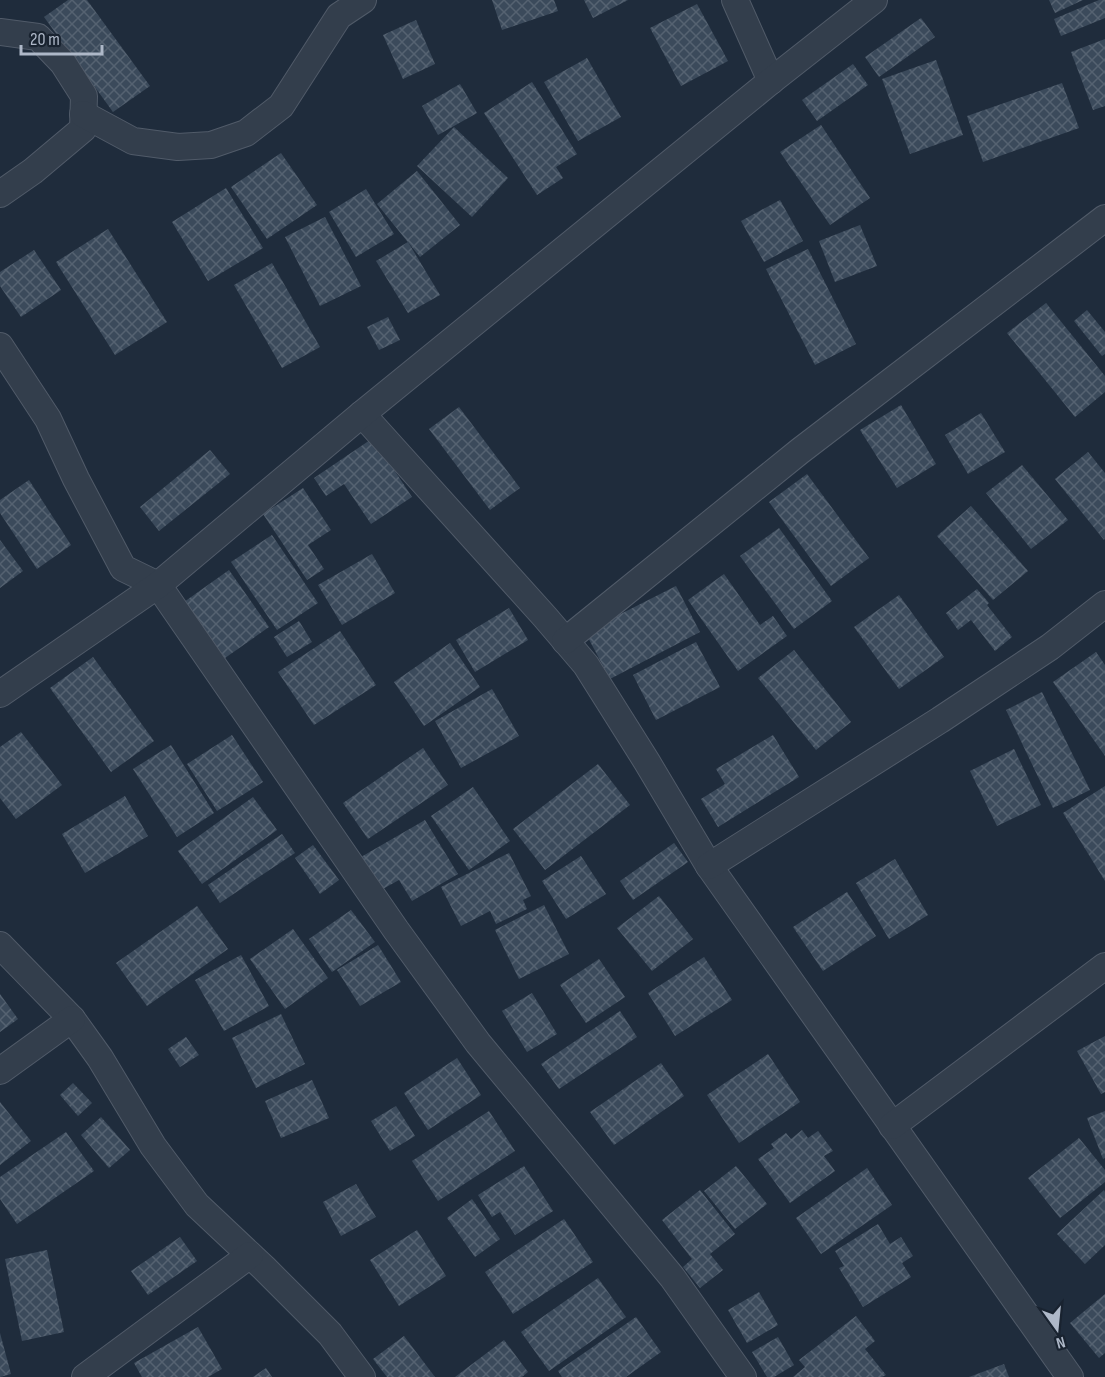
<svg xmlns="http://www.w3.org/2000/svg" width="1105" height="1377" viewBox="0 0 1105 1377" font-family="'Sofia Sans Condensed',sans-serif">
  <defs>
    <pattern id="building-cross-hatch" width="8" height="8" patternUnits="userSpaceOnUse" patternTransform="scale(1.5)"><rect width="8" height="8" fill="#3b4a5b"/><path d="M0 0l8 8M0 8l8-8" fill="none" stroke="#556271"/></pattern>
  </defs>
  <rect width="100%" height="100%" fill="#1f2c3c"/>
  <g fill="url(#building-cross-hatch)">
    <path d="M68 0H87L150 86 113 112 44 17Z"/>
    <path d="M492 0H554L558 11 502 30Z"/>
    <path d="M584 0H628L593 18Z"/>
    <path d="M1049 0H1083L1055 13Z"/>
    <path d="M1099 0H1105V18L1061 36 1054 19Z"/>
    <path d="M697 4 728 61 681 86 650 28Z"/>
    <path d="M921 18 935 37 879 77 865 57Z"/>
    <path d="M416 20 435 64 403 79 383 35Z"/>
    <path d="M1105 39V106L1093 110 1071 52Z"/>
    <path d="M587 58 621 117 578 141 544 82Z"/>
    <path d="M936 60 963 135 910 154 882 79Z"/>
    <path d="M853 64 868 85 817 121 802 100Z"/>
    <path d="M532 82 577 154 556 167 563 178 537 195 484 113Z"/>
    <path d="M1062 83 1079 128 983 162 967 116Z"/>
    <path d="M460 84 477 113 438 135 422 106Z"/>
    <path d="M821 125 870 198 830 225 780 152Z"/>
    <path d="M454 127 508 178 472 217 417 166Z"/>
    <path d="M281 153 317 205 267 239 231 187Z"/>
    <path d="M417 171 460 225 420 257 377 204Z"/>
    <path d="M226 188 263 248 208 281 172 222Z"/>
    <path d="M366 189 394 234 356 257 329 212Z"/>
    <path d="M780 200 803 241 764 262 741 221Z"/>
    <path d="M325 217 361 286 320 306 285 237Z"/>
    <path d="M860 225 877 266 835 282 819 241Z"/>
    <path d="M108 229 167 322 115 355 56 262Z"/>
    <path d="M408 242 440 295 408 313 376 261Z"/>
    <path d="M808 249 856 344 815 365 766 269Z"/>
    <path d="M34 250 61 290 21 317 0 286V272Z"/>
    <path d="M272 263 320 347 282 368 234 285Z"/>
    <path d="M1046 303 1105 376V392L1075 417 1007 333Z"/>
    <path d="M1087 310 1105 332V354L1102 356 1074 321Z"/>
    <path d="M388 317 400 340 379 350 367 327Z"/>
    <path d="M901 405 936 464 897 488 860 430Z"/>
    <path d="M459 407 520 488 490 510 429 429Z"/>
    <path d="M981 413 1005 452 968 474 945 435Z"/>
    <path d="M373 438 412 497 371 524 344 484 326 496 314 478Z"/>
    <path d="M210 450 230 474 159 531 140 507Z"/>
    <path d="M1088 452 1105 473V538L1104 540 1055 479Z"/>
    <path d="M1022 465 1068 520 1031 549 986 493Z"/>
    <path d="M807 474 869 558 831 586 769 502Z"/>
    <path d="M29 480 71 545 37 569 0 513V500Z"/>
    <path d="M303 488 331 530 308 545 324 569 307 580 263 514Z"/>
    <path d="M971 506 1028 571 993 600 937 536Z"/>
    <path d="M779 528 832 601 794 629 740 556Z"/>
    <path d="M272 535 318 603 277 630 231 562Z"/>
    <path d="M0 540 23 571 0 588Z"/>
    <path d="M372 554 395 593 342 625 318 585Z"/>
    <path d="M229 570 269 627 225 658 184 602Z"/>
    <path d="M724 574 760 625 773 616 787 636 738 671 688 600Z"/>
    <path d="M676 586 700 632 610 679 585 632Z"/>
    <path d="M977 589 989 603 987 605 1012 637 995 651 971 620 958 630 946 613Z"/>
    <path d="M899 595 944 657 899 689 854 627Z"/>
    <path d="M509 608 528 640 475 672 456 640Z"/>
    <path d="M299 621 312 642 287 657 274 637Z"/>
    <path d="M340 631 376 685 314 725 278 672Z"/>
    <path d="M696 642 720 687 656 720 633 675Z"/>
    <path d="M450 643 480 687 424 726 394 682Z"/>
    <path d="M794 650 851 722 816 750 758 678Z"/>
    <path d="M1096 652 1105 665V756L1053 682Z"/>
    <path d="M93 657 154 741 111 772 50 688Z"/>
    <path d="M492 689 519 736 461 768 435 721Z"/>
    <path d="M1042 692 1090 790 1053 808 1006 710Z"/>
    <path d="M21 732 62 785 16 819 0 798V747Z"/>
    <path d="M232 735 263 782 217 811 187 764Z"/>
    <path d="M773 735 799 777 718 827 701 799 725 784 716 769Z"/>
    <path d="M171 745 214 813 177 837 133 769Z"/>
    <path d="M423 748 448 785 368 839 343 803Z"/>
    <path d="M1014 749 1041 805 997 826 970 771Z"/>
    <path d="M598 764 630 805 545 870 513 829Z"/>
    <path d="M1105 786V881L1063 813Z"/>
    <path d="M473 787 510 841 469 870 431 816Z"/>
    <path d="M125 796 148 836 85 873 62 834Z"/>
    <path d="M253 797 277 830 202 884 178 851Z"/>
    <path d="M425 820 458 874 412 901 399 880 381 890 361 857Z"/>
    <path d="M282 834 295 853 220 903 208 885Z"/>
    <path d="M674 843 688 862 633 900 620 881Z"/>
    <path d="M313 845 339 880 320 894 295 858Z"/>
    <path d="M509 853 531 896 523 900 527 909 496 924 490 911 461 926 441 887Z"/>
    <path d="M581 856 606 894 566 919 542 881Z"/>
    <path d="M895 859 928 915 889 939 856 883Z"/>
    <path d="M847 892 876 936 823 971 793 927Z"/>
    <path d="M659 896 693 939 652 971 617 928Z"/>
    <path d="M544 905 569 954 519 979 495 930Z"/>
    <path d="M197 906 228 949 147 1006 116 963Z"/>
    <path d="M351 910 375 942 332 972 309 939Z"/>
    <path d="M293 929 328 978 285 1009 250 959Z"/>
    <path d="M378 945 401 982 360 1006 337 970Z"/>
    <path d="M241 955 269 1006 224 1031 195 980Z"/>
    <path d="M704 957 732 1000 675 1036 648 993Z"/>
    <path d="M599 959 625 997 586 1023 560 985Z"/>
    <path d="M532 993 557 1034 527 1052 502 1011Z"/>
    <path d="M0 994 18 1019 0 1032Z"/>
    <path d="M620 1011 637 1037 559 1089 541 1064Z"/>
    <path d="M281 1014 305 1064 256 1088 232 1038Z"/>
    <path d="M1105 1036V1092L1101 1094 1077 1051Z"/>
    <path d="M186 1037 199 1055 180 1067 168 1049Z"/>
    <path d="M768 1054 800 1102 739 1143 707 1095Z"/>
    <path d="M457 1058 481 1095 428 1130 404 1093Z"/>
    <path d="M661 1063 684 1096 614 1145 590 1112Z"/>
    <path d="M312 1080 329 1118 281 1138 265 1101Z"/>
    <path d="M73 1083 92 1103 78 1116 60 1095Z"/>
    <path d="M0 1102 31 1141 0 1165Z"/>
    <path d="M396 1106 415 1136 390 1151 371 1121Z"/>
    <path d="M489 1111 515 1151 438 1201 412 1161Z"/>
    <path d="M1105 1111V1158L1103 1159 1087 1118Z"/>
    <path d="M101 1117 130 1150 109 1168 81 1135Z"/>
    <path d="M802 1130 808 1138 818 1131 833 1151 824 1156 835 1171 790 1203 758 1159 774 1148 771 1144 786 1133 791 1139Z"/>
    <path d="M66 1132 94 1171 17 1224 0 1199V1177Z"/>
    <path d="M1079 1138 1105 1170V1182L1060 1218 1028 1178Z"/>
    <path d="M524 1166 553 1211 515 1235 500 1212 492 1217 478 1195Z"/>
    <path d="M736 1166 767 1204 735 1229 704 1191Z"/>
    <path d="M867 1168 892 1205 821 1254 796 1218Z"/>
    <path d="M356 1184 376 1217 341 1236 323 1202Z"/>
    <path d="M700 1190 735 1234 710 1254 723 1270 700 1288 683 1267 692 1259 662 1220Z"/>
    <path d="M1104 1190 1105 1192V1245L1085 1264 1057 1234Z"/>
    <path d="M472 1199 500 1239 475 1257 447 1218Z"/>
    <path d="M564 1219 593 1262 513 1314 485 1272Z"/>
    <path d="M878 1224 890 1244 901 1237 913 1256 902 1263 911 1277 863 1307 839 1268 844 1266 835 1251Z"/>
    <path d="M417 1230 446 1276 399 1306 370 1260Z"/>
    <path d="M180 1237 197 1261 148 1295 131 1271Z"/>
    <path d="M47 1250 64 1332 22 1341 5 1259Z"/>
    <path d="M598 1278 626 1317 549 1371 521 1332Z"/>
    <path d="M759 1292 778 1325 747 1343 728 1310Z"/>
    <path d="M1105 1294V1353L1099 1358 1070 1323Z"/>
    <path d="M856 1316 875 1341 865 1349 886 1375 882 1377H793L805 1367 799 1360Z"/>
    <path d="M636 1317 661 1352 626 1377H562L558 1371Z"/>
    <path d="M198 1327 222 1369 208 1377H142L134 1363Z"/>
    <path d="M0 1333 11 1374 0 1377Z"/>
    <path d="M404 1336 435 1377H387L373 1359Z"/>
    <path d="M778 1337 794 1365 774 1377H767L752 1352Z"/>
    <path d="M504 1340 528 1372 522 1377H455Z"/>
    <path d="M1004 1364 1009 1377H969Z"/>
    <path d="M266 1368 272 1377H253Z"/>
  </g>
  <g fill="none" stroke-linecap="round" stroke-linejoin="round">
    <g stroke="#515b69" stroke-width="28">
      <g id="street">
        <path d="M735 0 771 81"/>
        <path d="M0 32 38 37 63 63 84 96 83 129 33 171 0 194"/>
        <path d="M83 114 133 141 178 147 211 145 246 133 281 106 339 16 363 0"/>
        <path d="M0 346 48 419 76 479 123 568 158 585 396 930 478 1043 672 1277 743 1377"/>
        <path d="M362 414 545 617 586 665 647 762 709 866 1070 1377"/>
        <path d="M565 641 800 451 1105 218"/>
        <path d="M0 694 158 585 362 414 771 81 874 0"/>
        <path d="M709 866 940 720 1050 647 1105 604"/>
        <path d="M0 945 72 1019 100 1058 153 1146 197 1205 264 1268 330 1334 362 1377"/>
        <path d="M0 1071 72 1019"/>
        <path d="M892 1126 1105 966"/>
        <path d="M85 1377 250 1255"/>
      </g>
    </g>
    <use href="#street" stroke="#333e4c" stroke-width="26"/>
  </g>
  <g transform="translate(1057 1329) rotate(165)" stroke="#192330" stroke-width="4.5" paint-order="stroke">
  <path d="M0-4.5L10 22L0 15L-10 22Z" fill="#aeb8c8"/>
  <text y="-9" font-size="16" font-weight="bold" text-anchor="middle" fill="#aeb8c8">N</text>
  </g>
  <path d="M21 45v9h81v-9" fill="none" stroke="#aeb8c8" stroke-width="3"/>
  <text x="30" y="45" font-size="18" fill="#aeb8c8" stroke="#192330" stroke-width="4.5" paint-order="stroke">20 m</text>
</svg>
